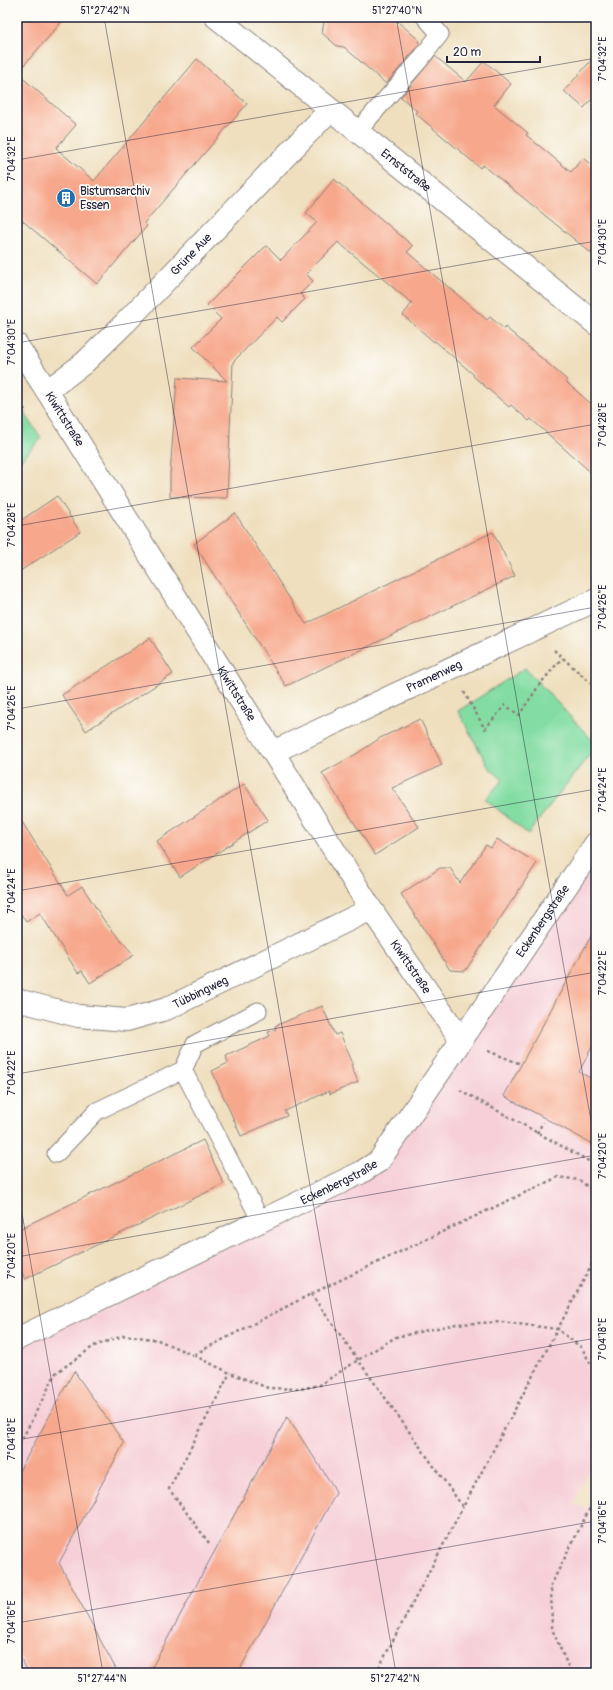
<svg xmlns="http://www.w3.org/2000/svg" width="613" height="1690" viewBox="0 0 613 1690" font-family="Pangolin,sans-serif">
  <rect width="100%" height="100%" fill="#fdfcf7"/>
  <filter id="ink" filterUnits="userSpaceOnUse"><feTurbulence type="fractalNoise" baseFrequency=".025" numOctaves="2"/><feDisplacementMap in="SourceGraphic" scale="8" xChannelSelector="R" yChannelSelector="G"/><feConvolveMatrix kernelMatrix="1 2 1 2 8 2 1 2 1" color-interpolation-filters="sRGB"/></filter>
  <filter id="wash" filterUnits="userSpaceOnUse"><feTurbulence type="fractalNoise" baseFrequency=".012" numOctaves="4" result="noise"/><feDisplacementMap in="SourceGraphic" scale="16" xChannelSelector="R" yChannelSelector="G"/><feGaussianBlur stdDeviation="0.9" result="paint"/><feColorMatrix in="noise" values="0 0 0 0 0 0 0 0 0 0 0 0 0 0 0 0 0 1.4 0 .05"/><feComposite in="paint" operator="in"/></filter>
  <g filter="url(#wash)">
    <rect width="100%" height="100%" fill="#efdfbe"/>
    <path fill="#f6cfd8" d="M596 851V1454L573 1504 587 1509 596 1488V1673H17V1343L362 1177Z"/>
    <g fill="#83dda3" stroke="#52806f">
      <path d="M17 400 41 439 17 464Z"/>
      <path d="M525 668 596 744V746L528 834 485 799 503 780 489 768 458 711Z"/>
    </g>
    <g id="blocks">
      <g fill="#f7a88c">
        <path d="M17 17H66L17 73 76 125 56 148 94 181 197 59 247 104 144 223 147 226 97 284 17 216Z"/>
        <path d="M325 17H392L419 40 418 42 420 44 386 84 344 47 337 46 322 33Z"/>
        <path d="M596 55V94L584 108 564 91Z"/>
        <path d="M435 56 466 82 484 61 511 84 494 105 528 133 526 135 571 172 583 158 596 169V257L483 165 480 168 415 113 417 111 401 97Z"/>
        <path d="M334 179 413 246 407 252 487 320 490 317 504 329 505 327 567 380 566 382 596 408V477L531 419 529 421 511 405 509 407 473 376 474 375 435 341 434 342 403 315 412 303 338 242 306 274 313 281 300 294 305 299 282 322 277 317 233 362 227 498 170 497V475L177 378 227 381 193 347 221 319 207 305 264 248 267 246 281 260 317 222 306 213Z"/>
        <path d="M57 496 80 532 17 573V523Z"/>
        <path d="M235 513 306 624 493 532 515 576 286 686 194 544Z"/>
        <path d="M150 638 173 674 86 731 62 695Z"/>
        <path d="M420 719 442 765 392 788 419 827 375 855 322 773 358 753 380 738Z"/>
        <path d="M244 784 268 820 180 877 157 841Z"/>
        <path d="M17 814 68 895 82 886 105 922 134 955 90 983 82 971 78 973 40 913 26 922 17 908Z"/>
        <path d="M497 839 537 863 465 971 450 970 401 894 440 868H450L460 883 486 845 491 848Z"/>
        <path d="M596 927V1039L579 1072 596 1081V1146L504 1096Z"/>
        <path d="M322 1006 335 1035 340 1033 353 1064 351 1065 358 1082 330 1094 329 1091 285 1111 287 1116 241 1136 212 1071 228 1063 226 1056 270 1036 268 1032 276 1029 275 1026Z"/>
        <path d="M203 1140 224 1184 25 1279 17 1263V1230Z"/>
        <path d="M74 1371 124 1443 59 1563 118 1673H29L17 1652V1475Z"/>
        <path d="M287 1417 333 1486 336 1493 238 1673H149Z"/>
      </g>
    </g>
  </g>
  <g filter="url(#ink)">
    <use href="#blocks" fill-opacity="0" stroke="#88807c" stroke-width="1"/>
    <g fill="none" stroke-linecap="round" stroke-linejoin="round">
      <g stroke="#88807c" stroke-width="19">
        <g id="lane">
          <path d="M357 132 419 61 440 34 425 17"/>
          <path d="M183 1070 261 1221"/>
          <path d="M56 1154 97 1111 183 1070 195 1044 258 1011"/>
        </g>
      </g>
      <g stroke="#88807c" stroke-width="24">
        <g id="street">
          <path id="s1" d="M216 17 596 324"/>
          <path id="s2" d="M17 345 47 391 371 909 461 1040"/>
          <path id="s3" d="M47 391 84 363 125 323 330 110"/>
          <path id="s4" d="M273 752 596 600"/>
          <path id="s5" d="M17 1000 78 1016 127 1020 166 1009 371 909"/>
          <path id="s6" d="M17 1339 360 1173 379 1161 596 843"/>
        </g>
      </g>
      <g stroke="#88807c" stroke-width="2.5" stroke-dasharray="3 3" stroke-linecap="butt">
        <path d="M17 412 27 408"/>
        <path d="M554 650 596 688"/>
        <path d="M464 692 485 729 505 705 519 715 540 684 562 658"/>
        <path d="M488 1051 521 1064"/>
        <path d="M460 1090 596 1165"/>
        <path d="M537 1133 543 1122"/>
        <path d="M596 1193 579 1180 558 1177 311 1294 193 1355 230 1373 268 1388 300 1389 320 1385 358 1360 396 1337 456 1324 502 1322 557 1329 582 1348 596 1374"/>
        <path d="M311 1294 463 1507 596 1257"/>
        <path d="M17 1449 56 1373 94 1346 125 1335 158 1340 193 1355"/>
        <path d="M209 1543 169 1489 230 1373"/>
        <path d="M376 1673 463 1507"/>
        <path d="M568 1673V1666L552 1629 551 1585 596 1496"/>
      </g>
      <use href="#lane" stroke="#fff" stroke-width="17"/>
      <use href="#street" stroke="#fff" stroke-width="22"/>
    </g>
  </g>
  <path fill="none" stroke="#22223b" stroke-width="1" stroke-opacity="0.45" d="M104 17 396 1673M396 17 596 1149M17 160 596 58M17 343 596 241M17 526 596 424M17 709 596 607M17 891 596 789M17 1074 596 972M17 1185 103 1673M17 1257 596 1155M17 1440 596 1338M17 1623 596 1521"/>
  <defs>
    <g id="building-disc" transform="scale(1)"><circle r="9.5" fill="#1f6fb2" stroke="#fdfcf7"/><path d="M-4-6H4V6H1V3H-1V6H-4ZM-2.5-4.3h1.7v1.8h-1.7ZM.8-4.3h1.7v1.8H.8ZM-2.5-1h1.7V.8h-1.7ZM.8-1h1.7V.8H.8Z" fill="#fff"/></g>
  </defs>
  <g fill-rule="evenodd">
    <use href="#building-disc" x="66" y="198"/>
  </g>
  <g text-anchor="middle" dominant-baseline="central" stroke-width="3.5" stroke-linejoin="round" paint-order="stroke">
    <g font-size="12" fill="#22223b" stroke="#fdfcf7">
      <text stroke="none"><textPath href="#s1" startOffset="244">Ernststraße</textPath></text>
      <text stroke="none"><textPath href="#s3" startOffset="199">Grüne Aue</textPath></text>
      <text stroke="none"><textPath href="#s2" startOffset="88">Kiwittstraße</textPath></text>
      <text stroke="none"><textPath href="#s4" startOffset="178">Pramenweg</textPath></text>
      <text stroke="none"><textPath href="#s2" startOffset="412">Kiwittstraße</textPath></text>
      <text stroke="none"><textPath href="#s6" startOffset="694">Eckenbergstraße</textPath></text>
      <text stroke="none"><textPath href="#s2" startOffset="736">Kiwittstraße</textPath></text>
      <text stroke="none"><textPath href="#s5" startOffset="191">Tübbingweg</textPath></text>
      <text stroke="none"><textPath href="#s6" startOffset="358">Eckenbergstraße</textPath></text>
    </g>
    <g font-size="12" fill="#22223b" stroke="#fdfcf7" text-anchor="start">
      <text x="80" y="191">Bistumsarchiv<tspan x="80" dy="14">Essen</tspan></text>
    </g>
  </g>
  <rect width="613" height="1690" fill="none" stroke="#fdfcf7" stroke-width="44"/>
  <path d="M447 56v6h93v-6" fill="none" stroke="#22223b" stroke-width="2"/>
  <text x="453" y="56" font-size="12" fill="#22223b" stroke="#fdfcf7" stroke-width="3" paint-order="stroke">20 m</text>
  <rect x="22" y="22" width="569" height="1646" fill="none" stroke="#22223b" stroke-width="1.5"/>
  <g font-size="10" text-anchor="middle" fill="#22223b">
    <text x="105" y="14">51°27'42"N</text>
    <text x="397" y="14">51°27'40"N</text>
    <text transform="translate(602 59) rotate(-90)" y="4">7°04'32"E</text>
    <text transform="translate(11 159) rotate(-90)" y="4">7°04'32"E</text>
    <text transform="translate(602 242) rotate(-90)" y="4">7°04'30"E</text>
    <text transform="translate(11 342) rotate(-90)" y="4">7°04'30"E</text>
    <text transform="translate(602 425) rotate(-90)" y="4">7°04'28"E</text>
    <text transform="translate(11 525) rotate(-90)" y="4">7°04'28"E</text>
    <text transform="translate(602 607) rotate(-90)" y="4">7°04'26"E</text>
    <text transform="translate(11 708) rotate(-90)" y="4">7°04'26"E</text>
    <text transform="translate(602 790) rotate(-90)" y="4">7°04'24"E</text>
    <text transform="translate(11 891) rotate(-90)" y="4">7°04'24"E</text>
    <text transform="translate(602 973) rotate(-90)" y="4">7°04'22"E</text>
    <text transform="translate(11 1073) rotate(-90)" y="4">7°04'22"E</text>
    <text transform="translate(602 1156) rotate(-90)" y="4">7°04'20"E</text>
    <text transform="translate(11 1256) rotate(-90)" y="4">7°04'20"E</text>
    <text transform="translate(602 1339) rotate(-90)" y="4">7°04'18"E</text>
    <text transform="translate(11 1439) rotate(-90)" y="4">7°04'18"E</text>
    <text transform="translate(602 1522) rotate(-90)" y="4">7°04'16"E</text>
    <text transform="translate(11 1622) rotate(-90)" y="4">7°04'16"E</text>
    <text x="102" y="1682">51°27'44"N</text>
    <text x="395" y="1682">51°27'42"N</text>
  </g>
</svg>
